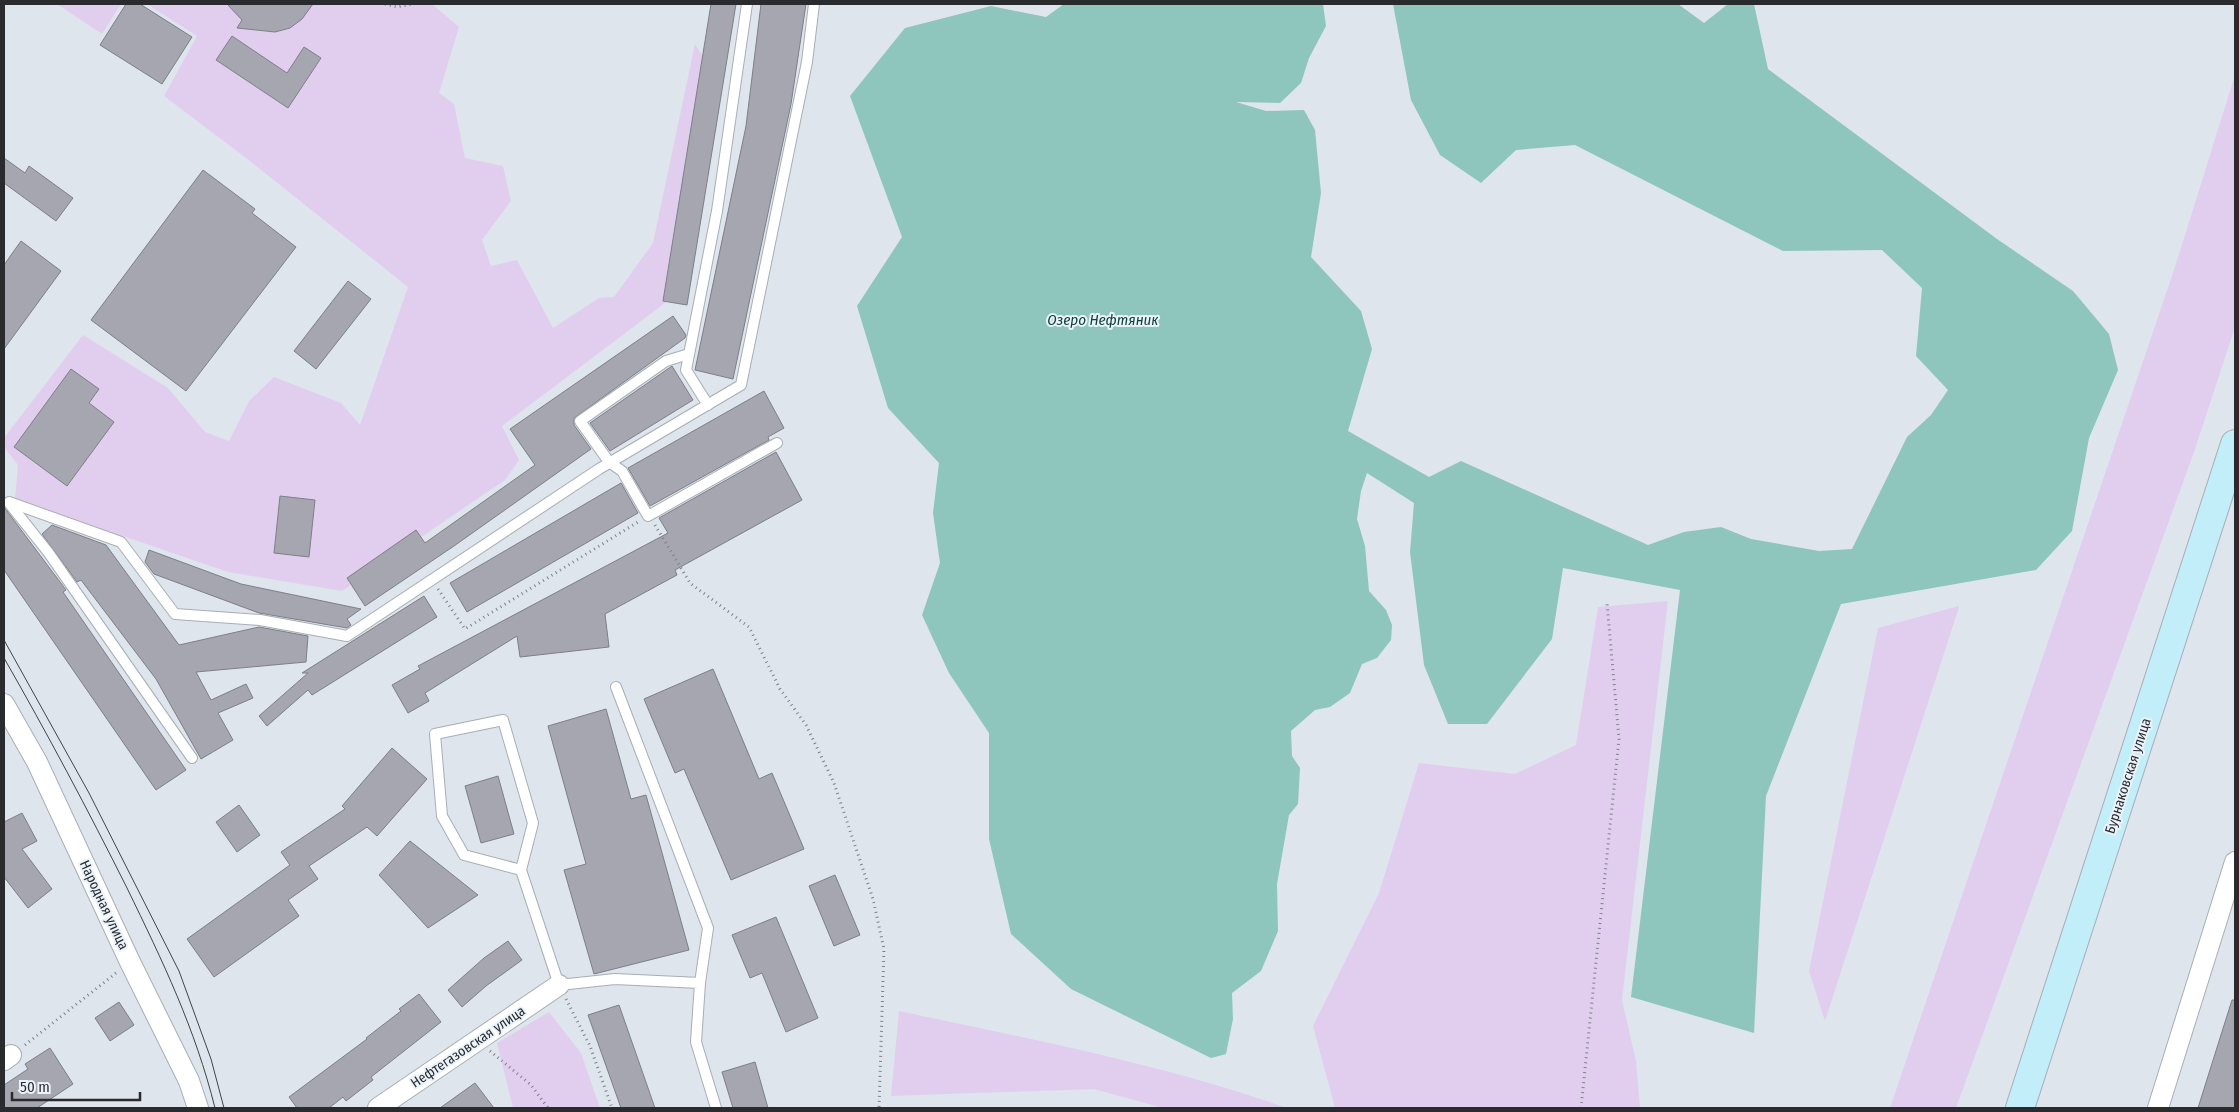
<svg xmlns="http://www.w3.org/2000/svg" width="2239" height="1112" viewBox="0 0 2239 1112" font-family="'Fira Sans Condensed',sans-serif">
  <rect width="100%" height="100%" fill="#dee5ed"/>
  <g fill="#e1ceef">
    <path d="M57 4H121L102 34Z"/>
    <path d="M147 4H432L459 27 439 93 454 104 465 158 503 166 511 201 482 240 491 266 517 260 553 328 599 298 614 297 653 243 695 44 714 74 677 294 502 426 519 460 505 480 342 591 228 572 15 499 18 465 4 447V438L83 335 168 388 205 432 229 441 249 401 274 377 341 403 360 425 408 287 250 161 164 96 197 36Z"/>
    <path d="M2235 75V327L2194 452 1956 1108H1890L2175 267Z"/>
    <path d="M1668 601 1622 1000 1636 1061 1640 1108H1335L1313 1026 1379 893 1419 763 1515 774 1576 745 1598 607Z"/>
    <path d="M1959 606V607L1825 1021 1809 971 1878 628Z"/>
    <path d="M899 1011C1029 1039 1162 1064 1287 1108H1163L1094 1089 891 1096Z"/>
    <path d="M549 1012 581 1053 600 1108H513L497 1043Z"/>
  </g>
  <path fill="#8ec5bc" d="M1064 4H1323L1326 26 1309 58 1301 83 1280 103 1236 102 1266 111 1304 110 1315 130 1321 193 1311 257 1361 311 1372 349 1348 431 1429 477 1461 461 1648 545 1684 532 1721 527 1751 539 1819 551 1852 549 1907 437 1931 415 1948 390 1916 356 1922 288 1882 250 1783 251 1575 145 1516 150 1481 183 1440 155 1411 100 1393 4H1678L1704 23 1728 4H1754L1768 69 1997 239 2073 291 2109 334 2118 370 2089 438 2072 531 2036 570 1841 604 1766 796 1754 1033 1631 997 1680 590 1563 568 1552 639 1487 724H1448L1424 665 1410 552 1414 503 1367 473 1361 491 1357 519 1365 546 1369 591 1386 610 1392 625 1391 640 1377 658 1362 664 1350 693 1330 707 1315 710 1291 731 1292 756 1300 768 1298 804 1289 815 1277 884 1278 931 1261 971 1232 993 1233 1019 1226 1054 1211 1058 1071 989 1011 934 989 839V733L949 673 922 615 940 563 933 513 939 463 888 408 857 306 902 237 850 96 905 28 991 6 1046 17Z"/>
  <g fill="#a5a6af" stroke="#7d7f87">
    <path d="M126 4H140L192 37 162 84 100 45Z"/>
    <path d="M227 4H313L302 19 290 28 275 32 237 28 242 20Z"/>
    <path d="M711 4H736L687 305 663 301Z"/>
    <path d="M761 4H806L791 104 733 379 695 370 746 126Z"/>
    <path d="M232 36 287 73 304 47 321 58 288 108 216 60Z"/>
    <path d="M4 158 25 173 29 166 73 198 56 221 4 183Z"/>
    <path d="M203 170 255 209 252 213 296 247 186 391 91 320Z"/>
    <path d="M21 241 61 271 4 349V265Z"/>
    <path d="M348 281 371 299 316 369 294 351Z"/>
    <path d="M673 316 686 335 685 338 574 418V425L591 449 454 546 365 606 347 578 416 530 425 543 535 465 510 429Z"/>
    <path d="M672 366 693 400 610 451 590 423Z"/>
    <path d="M71 369 99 389 89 403 114 422 67 486 14 447Z"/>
    <path d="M764 391 784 428 768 437 769 440 650 506 628 468Z"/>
    <path d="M776 452 802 500 675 570 677 575 605 614 609 647 520 657 517 636 425 693 429 701 408 713 392 685 420 669 418 666 668 533 659 518Z"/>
    <path d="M621 483 638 513 467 612 450 583Z"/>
    <path d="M280 496 315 500 309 557 274 553Z"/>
    <path d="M4 507 66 590 63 592 186 770 156 790 4 570Z"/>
    <path d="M52 525 106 545 179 645 259 627 308 636 306 662 196 672 211 700 246 684 253 698 218 713 233 740 201 759 156 679 81 580 77 582 42 534Z"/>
    <path d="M149 550 241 584 361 609 347 619 351 625 347 628 259 613 154 574 145 562Z"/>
    <path d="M424 596 437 617 312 695 308 690 267 726 259 716 308 673H302Z"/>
    <path d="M713 669 759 779 772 773 804 849 731 880 684 769 675 773 644 699Z"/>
    <path d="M606 709 631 799 646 795 689 950 594 974 564 870 586 864 548 726Z"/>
    <path d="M392 748 427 779 377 836 367 827 309 866 318 879 288 900 299 916 214 977 187 939 290 865 281 852 345 809 342 806Z"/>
    <path d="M498 776 514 834 481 843 465 786Z"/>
    <path d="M239 805 260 835 237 852 216 822Z"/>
    <path d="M22 813 37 841 22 849 52 889 28 908 4 877V822Z"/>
    <path d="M410 841 478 895 428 928 379 875Z"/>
    <path d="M835 875 860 935 834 946 809 886Z"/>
    <path d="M776 917 818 1018 786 1032 762 973 750 978 732 935Z"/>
    <path d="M508 941 522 960 486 986 462 1007 448 990 484 958Z"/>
    <path d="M419 994 441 1022 371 1077 373 1080 346 1101 343 1097 329 1108H297L289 1097 367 1039 366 1038 401 1011 399 1009Z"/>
    <path d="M2232 1000H2235V1108H2198Z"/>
    <path d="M119 1002 134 1025 110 1041 95 1018Z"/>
    <path d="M619 1005 655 1108H621L588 1015Z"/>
    <path d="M50 1048 73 1084 37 1108H4V1085L28 1069 25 1064Z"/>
    <path d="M755 1062 768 1108H733L722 1072Z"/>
    <path d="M475 1083 494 1108H440Z"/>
  </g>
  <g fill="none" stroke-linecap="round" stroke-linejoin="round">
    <g stroke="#a7aeb5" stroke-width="12">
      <g id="service">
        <path d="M689 354 666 361 580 421 609 462 622 471 648 516 777 443"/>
        <path d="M708 405 686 370 717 211 747 4"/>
        <path d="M9 502 121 542 175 614 260 620 347 636 599 469 741 385 807 62 814 4"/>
        <path d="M9 503 48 552 192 758"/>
        <path d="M616 687 708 928 700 983"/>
        <path d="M521 870 464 855 442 816 435 734 503 720 533 823 521 870 559 985 615 979 700 983 696 1042 716 1108"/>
      </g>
    </g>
    <g stroke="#a7aeb5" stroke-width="22">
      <g id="minor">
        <path d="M4 704 37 762 130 962 189 1081 198 1108"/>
        <path d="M4 1060 11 1055"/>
        <path d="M378 1108 559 985"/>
        <path d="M2158 1108 2235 862"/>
      </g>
    </g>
    <g stroke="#a7aeb5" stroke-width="30">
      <path id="secondary" d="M2020 1108 2235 444"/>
    </g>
    <g stroke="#7e8288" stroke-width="3" stroke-dasharray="1 4" stroke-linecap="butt">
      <path d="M385 4 397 7 413 4"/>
      <path d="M655 525 690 583 749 627 780 689 806 725 834 783 873 899 884 949 879 1108"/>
      <path d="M438 589 465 629 638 522"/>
      <path d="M566 999 590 1046 612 1108"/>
      <path d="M25 1045 116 973"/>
      <path d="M490 1051 531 1085 548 1108"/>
      <path d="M1581 1108 1619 739 1607 603"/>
    </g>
    <use href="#service" stroke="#fff" stroke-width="10"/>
    <use href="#minor" stroke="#fff" stroke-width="20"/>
    <use href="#secondary" stroke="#c1eef8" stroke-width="28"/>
    <g stroke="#414347" stroke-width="1">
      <path d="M4 640 89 793 179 971 211 1059 224 1108"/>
      <path d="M4 658C47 733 88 810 127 888 163 962 195 1028 215 1108"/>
    </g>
  </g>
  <g text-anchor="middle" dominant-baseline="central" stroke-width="4" stroke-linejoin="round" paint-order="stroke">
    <g font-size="14" fill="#292b2e" stroke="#ebf3fa">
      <text transform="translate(2128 776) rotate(-72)">Бурнаковская улица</text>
      <text transform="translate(104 905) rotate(65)">Народная улица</text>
      <text transform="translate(468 1047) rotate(-34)">Нефтегазовская улица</text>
    </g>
    <g font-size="15" font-style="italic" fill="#10423c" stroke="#ebf3fa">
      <text x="1103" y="320">Озеро Нефтяник</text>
    </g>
  </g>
  <rect width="2239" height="1112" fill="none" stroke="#292b2e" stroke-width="10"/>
  <path d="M12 1092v8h128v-8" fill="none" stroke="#292b2e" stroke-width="2.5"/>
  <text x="20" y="1092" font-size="15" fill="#292b2e" stroke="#ebf3fa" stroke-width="4" paint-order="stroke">50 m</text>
</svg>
